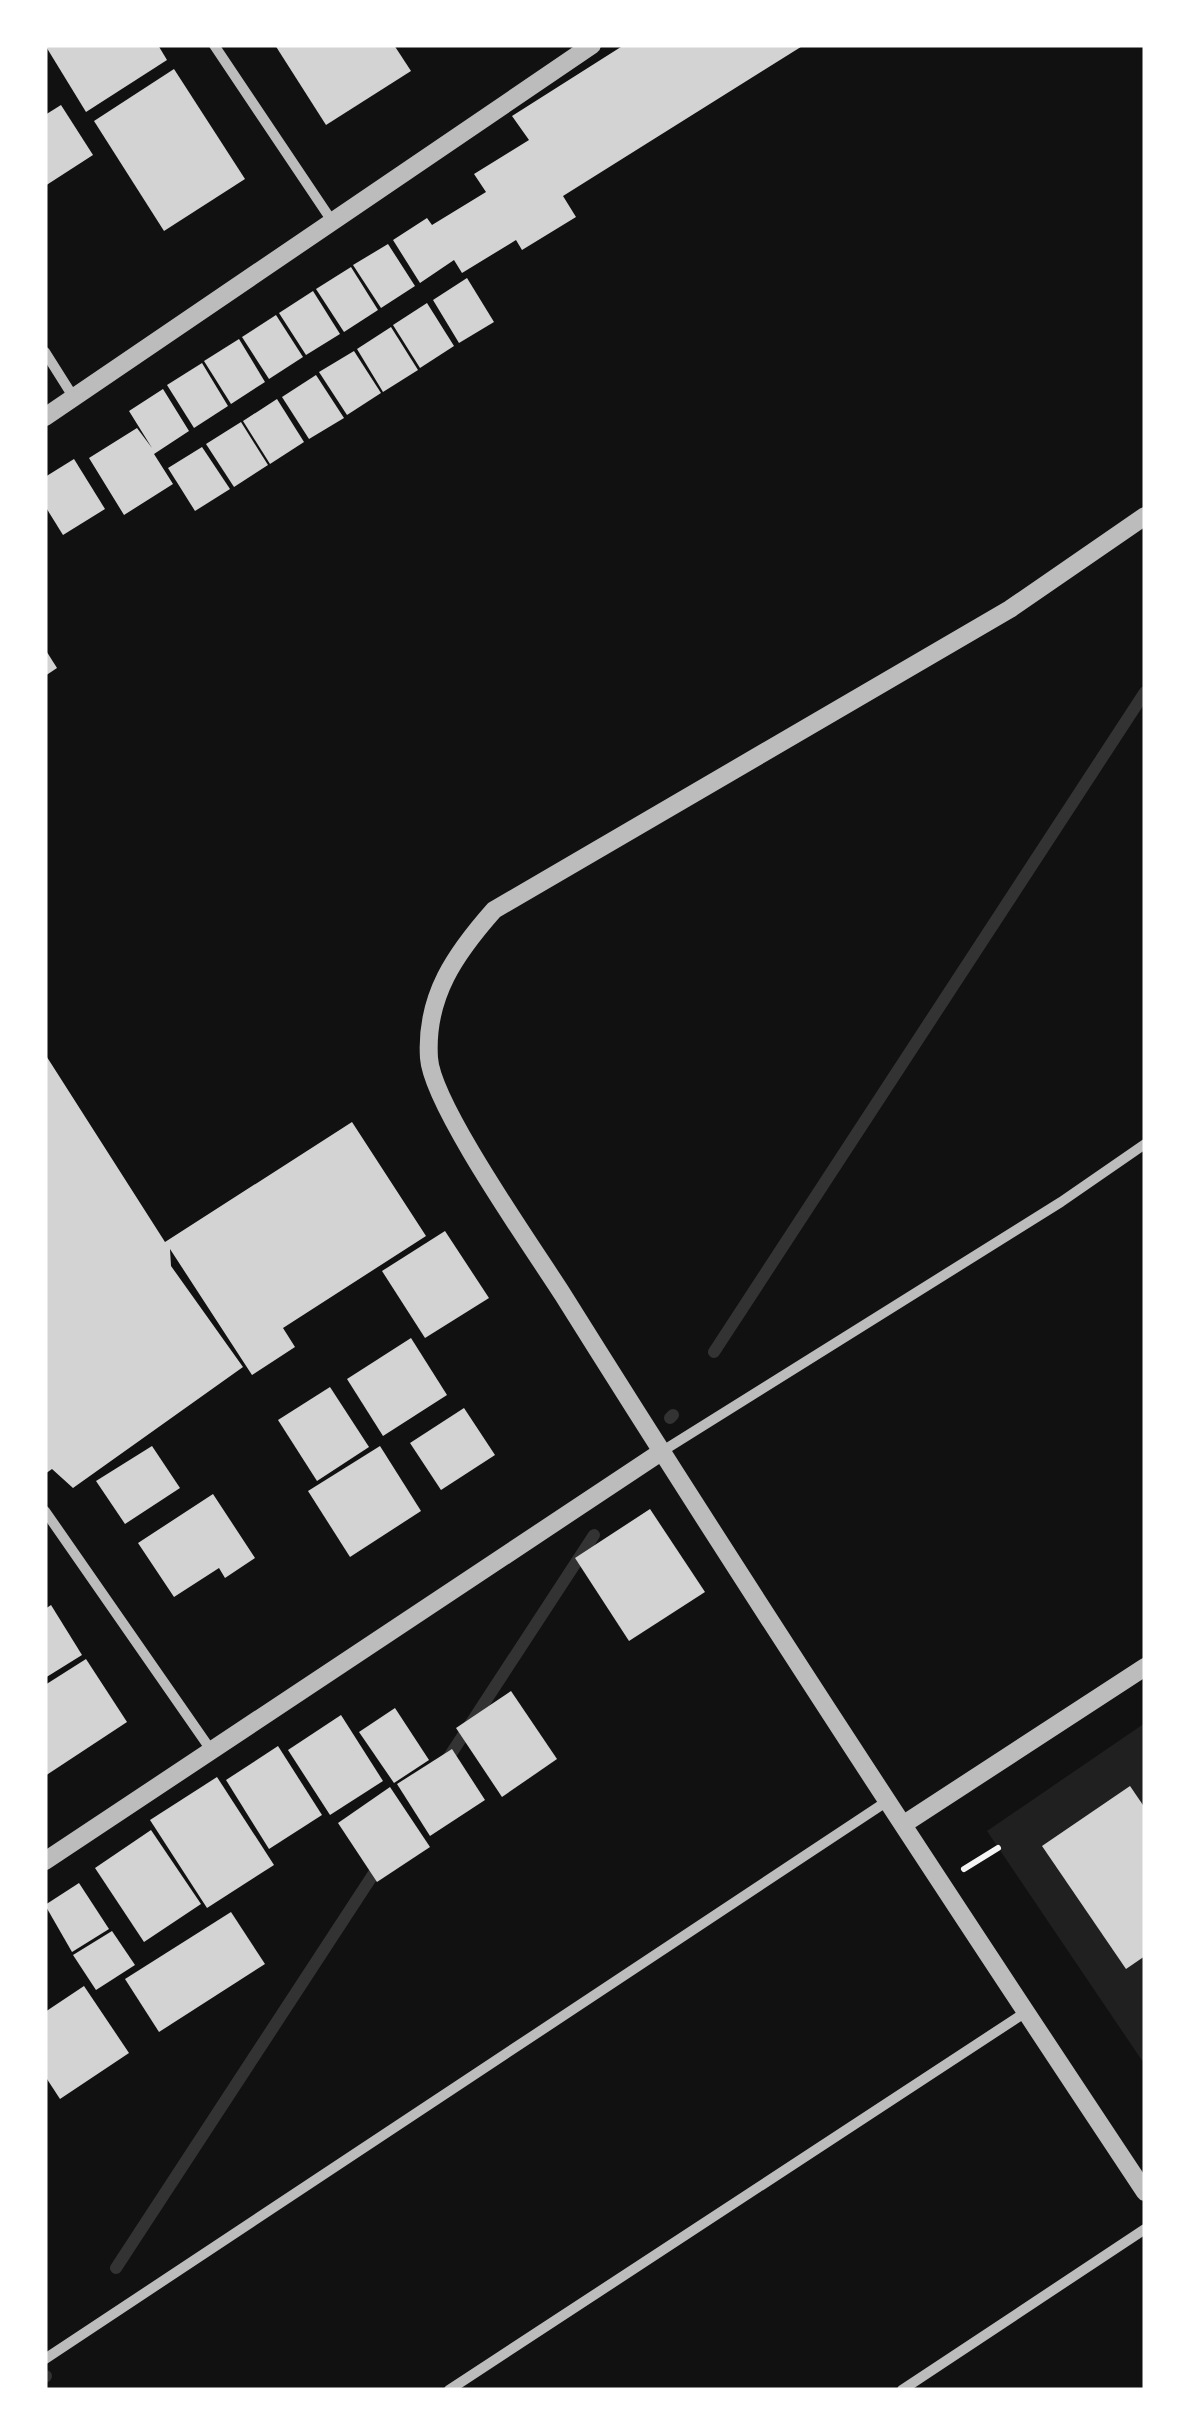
<svg xmlns="http://www.w3.org/2000/svg" width="1190" height="2435" viewBox="0 0 1190 2435" font-family="'Archivo Narrow',sans-serif">
  <rect width="100%" height="100%" fill="#111"/>
  <path fill="#202020" d="M1145 1723V2065L987 1831Z"/>
  <g fill="none" stroke-linecap="round" stroke-linejoin="round">
    <g stroke="#333" stroke-width="12">
      <path d="M714 1352 1145 692"/>
      <path d="M670 1418 673 1415"/>
      <path d="M445 1763 594 1535"/>
      <path d="M116 2268 380 1864"/>
      <path d="M45 2377 46 2376"/>
    </g>
  </g>
  <g fill="#d3d3d3">
    <path d="M45 45H158L167 60 86 112Z"/>
    <path d="M275 45H394L411 71 326 125Z"/>
    <path d="M624 45H804L563 196 576 217 522 250 516 240 462 273 454 260 420 283 393 240 427 218 432 225 486 192 474 174 529 140 512 116Z"/>
    <path d="M174 69 245 179 164 231 94 121Z"/>
    <path d="M61 105 93 155 45 186V115Z"/>
    <path d="M388 244 415 286 381 308 353 265Z"/>
    <path d="M351 267 378 310 344 332 316 289Z"/>
    <path d="M467 278 494 322 459 343 433 300Z"/>
    <path d="M313 291 340 334 306 355 279 313Z"/>
    <path d="M427 303 454 346 420 368 393 325Z"/>
    <path d="M276 315 303 357 269 379 242 337Z"/>
    <path d="M391 327 418 370 383 392 357 349Z"/>
    <path d="M239 339 265 382 231 404 204 361Z"/>
    <path d="M354 351 381 393 347 415 319 372Z"/>
    <path d="M202 363 228 406 194 428 167 385Z"/>
    <path d="M316 375 344 418 309 439 282 397Z"/>
    <path d="M163 389 189 431 154 454 173 484 124 515 89 458 137 428 152 448 129 411Z"/>
    <path d="M277 399 304 442 270 464 243 421Z"/>
    <path d="M241 422 268 465 234 487 206 444Z"/>
    <path d="M202 447 230 489 195 511 168 468Z"/>
    <path d="M74 459 105 509 63 535 45 506V477Z"/>
    <path d="M45 649 57 668 45 676Z"/>
    <path d="M45 1054 165 1242 352 1122 426 1236 283 1328 295 1347 252 1375 170 1249 171 1266 243 1367 73 1488 52 1469 45 1474Z"/>
    <path d="M445 1231 489 1298 425 1338 382 1271Z"/>
    <path d="M411 1338 447 1395 383 1436 347 1379Z"/>
    <path d="M330 1387 369 1447 317 1481 278 1420Z"/>
    <path d="M464 1408 495 1455 441 1490 410 1443Z"/>
    <path d="M152 1446 180 1488 125 1524 96 1481Z"/>
    <path d="M380 1446 421 1511 350 1557 308 1491Z"/>
    <path d="M213 1494 255 1558 225 1578 219 1568 174 1597 138 1543Z"/>
    <path d="M650 1509 705 1592 629 1641 575 1558Z"/>
    <path d="M51 1605 82 1655 45 1678V1609Z"/>
    <path d="M86 1659 127 1722 45 1776V1685Z"/>
    <path d="M511 1691 557 1759 502 1797 456 1728Z"/>
    <path d="M395 1708 429 1760 394 1783 359 1732Z"/>
    <path d="M341 1715 383 1781 330 1815 288 1750Z"/>
    <path d="M278 1746 322 1815 269 1849 226 1780Z"/>
    <path d="M452 1749 485 1800 430 1836 397 1784Z"/>
    <path d="M217 1777 274 1865 207 1908 150 1820Z"/>
    <path d="M1130 1786 1145 1808V1956L1126 1969 1042 1846Z"/>
    <path d="M390 1787 430 1847 377 1882 338 1823Z"/>
    <path d="M151 1830 201 1904 144 1942 95 1868Z"/>
    <path d="M79 1883 109 1929 72 1952 45 1905Z"/>
    <path d="M231 1912 265 1964 159 2032 125 1979Z"/>
    <path d="M112 1931 135 1965 96 1990 73 1955Z"/>
    <path d="M84 1986 129 2053 60 2099 45 2076V2012Z"/>
  </g>
  <g fill="none" stroke-linecap="round" stroke-linejoin="round">
    <path stroke="#f5f5f5" stroke-width="6" d="M964 1869 998 1848"/>
    <g stroke="#bcbcbc" stroke-width="10">
      <path d="M214 45 334 224"/>
      <path d="M45 352 74 398"/>
      <path d="M661 1452 1061 1202 1145 1144"/>
      <path d="M45 1511 211 1750"/>
      <path d="M45 2359 889 1800"/>
      <path d="M449 2390 1026 2012"/>
      <path d="M902 2390 1145 2229"/>
    </g>
    <g stroke="#bcbcbc" stroke-width="18">
      <path d="M45 417 592 45"/>
      <path d="M1145 516 1010 609 494 910C456 953 425 996 429 1058 432 1105 533 1248 563 1295 752 1597 948 1895 1145 2192"/>
      <path d="M904 1824 1145 1667"/>
      <path d="M45 1861 661 1452"/>
    </g>
  </g>
  <rect width="1190" height="2435" fill="none" stroke="#ffffff" stroke-width="95"/>
</svg>
